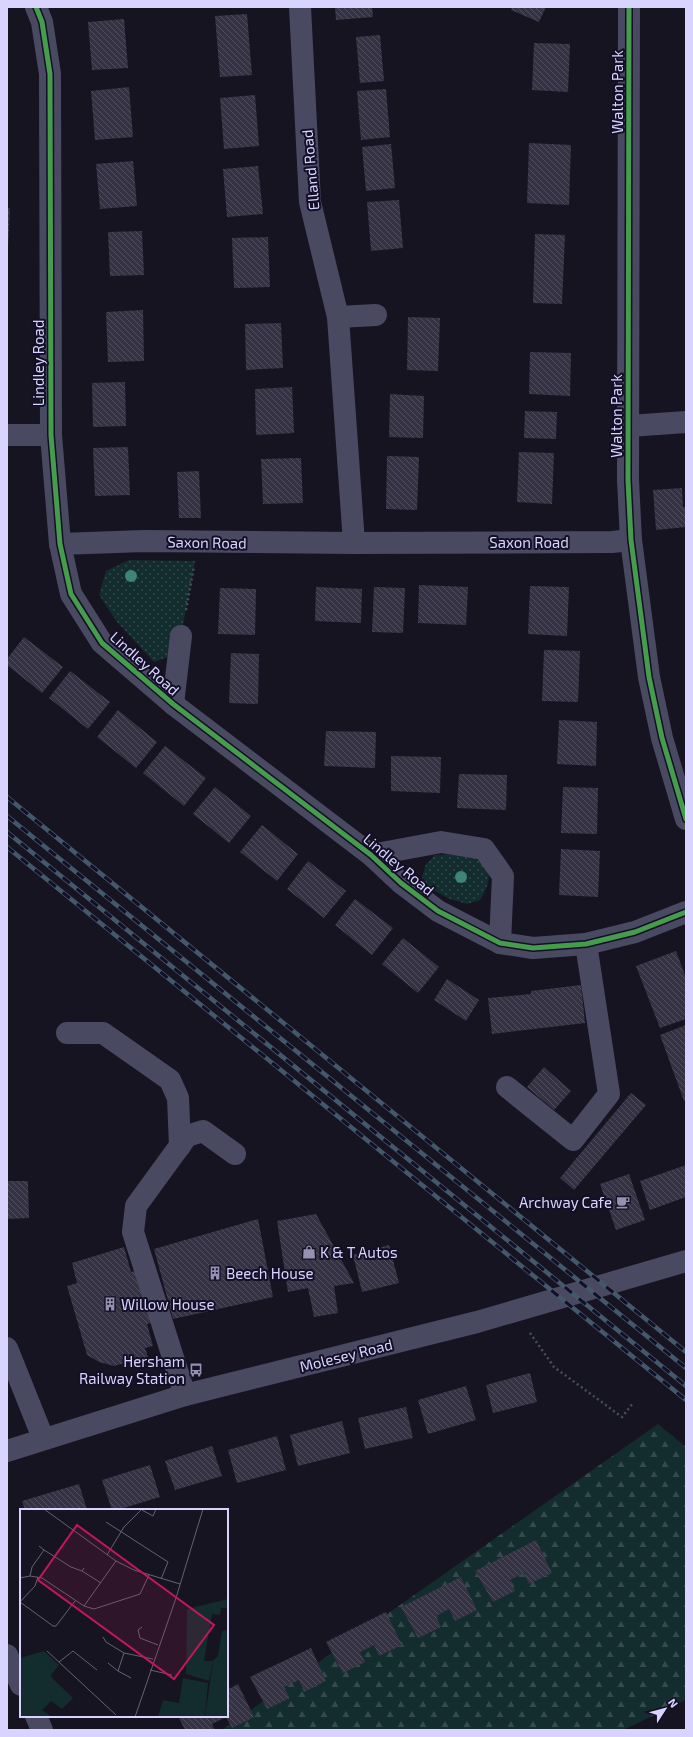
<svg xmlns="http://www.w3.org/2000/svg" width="693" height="1737" viewBox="0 0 693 1737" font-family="'Exo 2',sans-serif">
  <defs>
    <pattern id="grass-dots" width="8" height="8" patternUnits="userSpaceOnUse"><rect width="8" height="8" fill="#132c2d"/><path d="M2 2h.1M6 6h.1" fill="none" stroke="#354a4c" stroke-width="1.8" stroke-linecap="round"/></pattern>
    <pattern id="forest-firs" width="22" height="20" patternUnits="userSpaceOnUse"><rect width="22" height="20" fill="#132c2d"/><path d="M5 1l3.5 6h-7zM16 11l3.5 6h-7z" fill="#354a4c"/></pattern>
    <pattern id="building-back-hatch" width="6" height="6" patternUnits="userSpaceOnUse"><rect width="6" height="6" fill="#343243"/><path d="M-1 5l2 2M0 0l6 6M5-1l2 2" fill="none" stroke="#514f5f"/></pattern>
  </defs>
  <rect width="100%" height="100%" fill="#161421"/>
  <g fill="url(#grass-dots)">
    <path d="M129 560 195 561 181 636 168 657 154 662 117 622 99 595 106 571Z"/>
    <path d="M435 855C445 855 465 853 473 856 496 864 490 885 480 900L467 904 450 899 429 888 422 877 426 864Z"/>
  </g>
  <path fill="url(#forest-firs)" d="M658 1424 686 1447V1700L623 1730H222Z"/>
  <g fill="url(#building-back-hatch)">
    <path d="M335 7H372L373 17 336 20Z"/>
    <path d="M512 7H546L539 22 511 10Z"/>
    <path d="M247 14 252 75 220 77 215 16Z"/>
    <path d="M124 19 128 68 92 70 88 22Z"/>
    <path d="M380 35 384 81 360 83 356 37Z"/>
    <path d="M534 43 570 44 568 92 532 90Z"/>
    <path d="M129 87 133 137 95 140 91 91Z"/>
    <path d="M386 89 390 137 361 140 357 91Z"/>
    <path d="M255 95 259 146 224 149 220 98Z"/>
    <path d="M529 143 571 145 569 205 527 203Z"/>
    <path d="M391 144 395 188 366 191 362 147Z"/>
    <path d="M133 161 137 206 100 209 96 164Z"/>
    <path d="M258 166 263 214 227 217 223 169Z"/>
    <path d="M399 200 403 248 371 251 367 202Z"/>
    <path d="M7 208H10L8 249H7Z"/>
    <path d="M142 231 144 275 110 276 108 232Z"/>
    <path d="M535 234 565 235 562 304 533 303Z"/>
    <path d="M268 237 270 287 234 288 232 238Z"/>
    <path d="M143 310 144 361 108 362 106 312Z"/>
    <path d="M408 317 440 318 438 371 407 370Z"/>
    <path d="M281 323 283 368 246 370 245 324Z"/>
    <path d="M530 352 571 353 570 396 529 394Z"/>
    <path d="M125 382 126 426 93 427 92 383Z"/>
    <path d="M292 387 294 433 256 435 255 389Z"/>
    <path d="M390 394 424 396 423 438 389 437Z"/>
    <path d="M525 411 557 412 556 439 524 438Z"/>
    <path d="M128 447 130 495 95 496 93 448Z"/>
    <path d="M519 452 554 453 552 504 517 502Z"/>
    <path d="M387 456 419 457 417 510 386 509Z"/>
    <path d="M301 458 303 503 263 504 261 459Z"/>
    <path d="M199 471 201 518H179L177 472Z"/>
    <path d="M682 488 683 507H686V527L656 530 653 490Z"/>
    <path d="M419 585 468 587 466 625 418 623Z"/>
    <path d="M530 586 569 587 567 636 528 634Z"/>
    <path d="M316 587 362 589 361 623 315 621Z"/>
    <path d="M374 587 405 588 403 633 372 632Z"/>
    <path d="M220 588 256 589 255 635 218 634Z"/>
    <path d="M24 637 63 667 42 693 7 665V659Z"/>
    <path d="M544 650 580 651 578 702 542 701Z"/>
    <path d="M231 653 259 654 258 704 229 703Z"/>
    <path d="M70 671 110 702 88 729 49 698Z"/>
    <path d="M118 710 157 742 136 768 97 737Z"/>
    <path d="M559 720 597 722 596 766 557 764Z"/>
    <path d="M326 731 376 732 375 768 324 766Z"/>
    <path d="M165 746 206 778 184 806 143 773Z"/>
    <path d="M391 756 441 757 440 793 391 791Z"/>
    <path d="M459 774 507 775 506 810 457 808Z"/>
    <path d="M215 787 251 816 229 843 193 814Z"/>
    <path d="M563 787 598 788 597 834 561 833Z"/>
    <path d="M262 825 298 854 277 881 240 852Z"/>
    <path d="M561 849 600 851 598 897 559 895Z"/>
    <path d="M308 861 346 891 324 918 287 889Z"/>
    <path d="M355 899 393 928 372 955 335 925Z"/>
    <path d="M403 938 439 967 418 993 382 964Z"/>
    <path d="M676 951 686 978V1019L660 1028 636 966Z"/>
    <path d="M447 979 479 1000 466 1021 434 1000Z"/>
    <path d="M581 985 585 1023 492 1034 488 998 531 994V991Z"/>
    <path d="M686 1025V1100L684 1101 660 1035Z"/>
    <path d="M544 1067 571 1091 554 1110 527 1087Z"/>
    <path d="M631 1093 646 1105 574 1190 560 1178Z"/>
    <path d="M686 1165V1197L650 1210 640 1181Z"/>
    <path d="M629 1174 645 1220 616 1230 600 1184Z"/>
    <path d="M7 1181H28L29 1218 7 1219Z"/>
    <path d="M316 1214 354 1283 334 1286 338 1313 314 1317 308 1288 288 1292 277 1221Z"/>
    <path d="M258 1219 273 1297 173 1319 154 1249Z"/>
    <path d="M389 1245 399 1283 362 1292 353 1255Z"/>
    <path d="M124 1247 131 1272 138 1270 154 1322 147 1324 153 1346 145 1348 148 1357 114 1366 99 1362 87 1355 67 1286 77 1283 72 1263Z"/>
    <path d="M530 1373 537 1402 493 1413 486 1385Z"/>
    <path d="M466 1386 476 1420 428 1434 418 1400Z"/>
    <path d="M406 1407 413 1438 365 1449 358 1418Z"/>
    <path d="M342 1421 350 1453 298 1466 290 1435Z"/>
    <path d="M277 1436 286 1470 237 1483 228 1450Z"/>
    <path d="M212 1446 222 1476 175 1490 165 1461Z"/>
    <path d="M150 1465 160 1497 117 1510H112L102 1480Z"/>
    <path d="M79 1484 87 1510H25L22 1501Z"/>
    <path d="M536 1540 552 1573 529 1584 524 1573 510 1580 515 1591 493 1602 475 1571Z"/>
    <path d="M461 1577 477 1610 455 1621 449 1609 436 1616 441 1627 418 1638 401 1607Z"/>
    <path d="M386 1612 402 1645 379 1656 374 1645 360 1652 365 1662 343 1673 326 1642Z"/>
    <path d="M311 1648 326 1681 304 1692 299 1680 284 1687 290 1698 267 1709 250 1677Z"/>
    <path d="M238 1684 254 1717 232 1728 226 1717 212 1724 215 1730H185L178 1716H227V1690Z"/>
  </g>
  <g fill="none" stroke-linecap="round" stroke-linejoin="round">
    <g stroke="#44505f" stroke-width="2.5" stroke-dasharray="2 3" stroke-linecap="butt">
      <path d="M186 610 194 566"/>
      <path d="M530 1333 554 1367 622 1417 633 1403"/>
    </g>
    <g stroke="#4a4962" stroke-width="22">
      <path d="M36 7 42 22 50 74 51 435 60 544 71 594 102 643 173 704 371 855 401 883 438 911 500 943 533 948 586 944 635 932 686 912"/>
      <path d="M300 7 310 202 338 317 376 315"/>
      <path d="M629 7 628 480 631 540 649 677 662 738 686 819"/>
      <path d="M338 317 354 543"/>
      <path d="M629 426 686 422"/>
      <path d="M7 435H51"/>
      <path d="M60 544 144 541 354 543 612 542 631 540"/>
      <path d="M173 704 181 636"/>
      <path d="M371 855 441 842 484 849 503 876 500 943"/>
      <path d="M67 1033H103L170 1080 178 1098 180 1146"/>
      <path d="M507 1087 573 1140 609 1094 586 944"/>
      <path d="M7 1348 43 1438"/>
      <path d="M185 1395 133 1232 136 1206 187 1136 203 1131 235 1154"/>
      <path d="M7 1451 185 1395 477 1322 686 1261"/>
      <path d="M7 1655 21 1685"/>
      <path d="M36 1716 42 1730"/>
    </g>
    <g stroke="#43596b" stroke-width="4.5">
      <g id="rail">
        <path d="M7 797 686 1352"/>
        <path d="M7 816 686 1368"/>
        <path d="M7 832 686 1386"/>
        <path d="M7 847 686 1400"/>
      </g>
    </g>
    <use href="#rail" stroke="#130f26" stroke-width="3" stroke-dasharray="9" stroke-linecap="butt"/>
    <g stroke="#130f26" stroke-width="8">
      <g id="cycleway">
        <path d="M36 7 42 22 50 74 51 435 60 544 71 594 102 643 173 704 371 855 401 883 438 911 500 943 533 948 586 944 635 932 686 912"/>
        <path d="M629 7 628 480 631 540 649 677 662 738 686 819"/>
      </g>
    </g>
    <use href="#cycleway" stroke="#469c4c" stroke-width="5"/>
  </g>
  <g fill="#3e8478">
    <circle cx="131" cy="576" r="6"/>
    <circle cx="461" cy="877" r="6"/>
  </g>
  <defs>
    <g id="cafe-bare" transform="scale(1.08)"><path d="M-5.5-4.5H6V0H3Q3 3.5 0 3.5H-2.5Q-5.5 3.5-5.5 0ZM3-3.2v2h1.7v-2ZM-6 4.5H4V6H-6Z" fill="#9591b1" stroke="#130f26" stroke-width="2.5" paint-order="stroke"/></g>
    <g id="shop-bare" transform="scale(1.08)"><path d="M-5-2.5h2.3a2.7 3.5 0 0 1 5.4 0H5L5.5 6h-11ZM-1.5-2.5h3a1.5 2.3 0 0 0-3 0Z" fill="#9591b1" stroke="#130f26" stroke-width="2.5" paint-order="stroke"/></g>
    <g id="building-bare" transform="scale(1.08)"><path d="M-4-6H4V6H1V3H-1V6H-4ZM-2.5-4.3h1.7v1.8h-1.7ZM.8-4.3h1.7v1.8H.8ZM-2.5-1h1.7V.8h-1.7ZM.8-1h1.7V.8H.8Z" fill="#9591b1" stroke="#130f26" stroke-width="2.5" paint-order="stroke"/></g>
    <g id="bus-bare" transform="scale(1.08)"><path d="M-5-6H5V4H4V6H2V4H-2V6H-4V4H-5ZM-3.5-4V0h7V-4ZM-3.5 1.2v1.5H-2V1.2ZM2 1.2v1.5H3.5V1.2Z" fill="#9591b1" stroke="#130f26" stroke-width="2.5" paint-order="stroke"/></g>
  </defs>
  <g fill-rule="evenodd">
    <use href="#cafe-bare" x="623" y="1202"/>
    <use href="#shop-bare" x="309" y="1252"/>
    <use href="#building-bare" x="215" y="1273"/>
    <use href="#building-bare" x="110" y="1304"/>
    <use href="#bus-bare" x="196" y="1370"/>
  </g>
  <g text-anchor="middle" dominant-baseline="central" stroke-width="4" stroke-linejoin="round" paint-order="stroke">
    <g font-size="15" fill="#d9d4ff" stroke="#130f26">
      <text transform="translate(617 92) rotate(-90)">Walton Park</text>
      <text transform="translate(310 170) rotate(-95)">Elland Road</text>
      <text transform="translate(38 363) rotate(-90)">Lindley Road</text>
      <text transform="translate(616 416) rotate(-90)">Walton Park</text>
      <text transform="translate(207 542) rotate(1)">Saxon Road</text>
      <text x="529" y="542">Saxon Road</text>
      <text transform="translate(145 663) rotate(42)">Lindley Road</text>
      <text transform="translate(399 864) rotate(40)">Lindley Road</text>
      <text transform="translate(346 1355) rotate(-14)">Molesey Road</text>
    </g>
    <g font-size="15" fill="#d9d4ff" stroke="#130f26" text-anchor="start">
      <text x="612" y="1202" text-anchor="end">Archway Cafe</text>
      <text x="320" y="1252">K &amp; T Autos</text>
      <text x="226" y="1273">Beech House</text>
      <text x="121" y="1304">Willow House</text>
      <text x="185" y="1361" text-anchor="end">Hersham<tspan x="185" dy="17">Railway Station</tspan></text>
    </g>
  </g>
  <g transform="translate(20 1509)">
    <rect width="208" height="208" fill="#161421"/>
    <path d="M208 121V208H185L193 152 198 147 202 122Z" fill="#132c2d"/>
    <path d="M208 90V99H201L200 106 192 105 184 152H193L189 172 166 165 167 100ZM163 169 188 174 185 208H138L143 191 159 194Z" fill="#132c2d"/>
    <path d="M24 142 39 156 31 166 32 169 53 189 42 200 31 192 22 201 32 208H0V149Z" fill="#132c2d"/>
    <path fill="none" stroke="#64617a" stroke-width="1" d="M24 0 96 52 114 61 160 75M122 1 133 7 136 0M86 13 148 53 141 70M24 41 51 58 62 62 64 59M87 46 104 18 122 0M62 62 81 74M10 67 12 58 24 41 19 37M0 69 10 67 22 69 64 97 74 100 120 85 129 66M0 93 33 117H36L55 92M0 93 15 77 18 68M64 97 96 52M122 118 118 121 120 129 138 136M83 128 86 133 104 144 133 150M27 142 96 206M39 153 53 142 77 161M88 154 98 162 104 144M130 161 152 166M98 162 111 169M115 208 156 89 183 0"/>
    <path fill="#c2185b" fill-opacity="0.15" stroke="#c2185b" stroke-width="2" d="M57 16 194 116 154 170 18 71Z"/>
    <rect width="208" height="208" fill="none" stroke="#d9d4ff" stroke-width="2"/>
  </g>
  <rect width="693" height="1737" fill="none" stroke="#d9d4ff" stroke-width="16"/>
  <g transform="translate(665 1709) rotate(54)" stroke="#130f26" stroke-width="3" paint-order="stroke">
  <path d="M0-3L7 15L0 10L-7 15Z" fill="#d9d4ff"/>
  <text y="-6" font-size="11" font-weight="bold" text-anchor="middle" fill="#d9d4ff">N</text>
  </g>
</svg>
